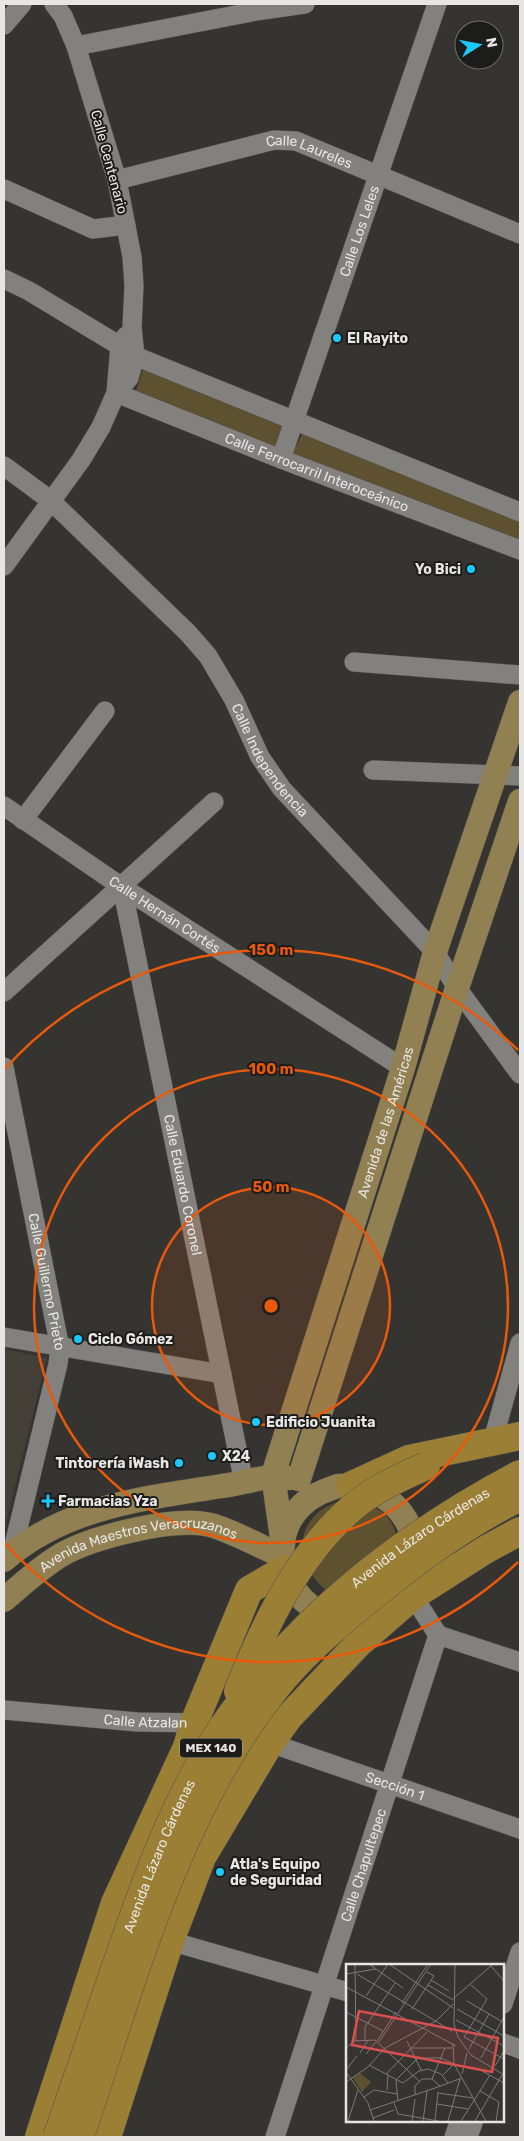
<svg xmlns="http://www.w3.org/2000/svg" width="524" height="2141" viewBox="0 0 524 2141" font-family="Rubik,sans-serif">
  <rect width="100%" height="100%" fill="#353431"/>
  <path fill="#444038" d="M4 1349 47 1358 4 1530Z"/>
  <g fill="#5e5130">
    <path d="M143 369 287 422 278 448 136 391Z"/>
    <path d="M302 434 520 516V540L292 455Z"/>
    <path d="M348 1499C381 1508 394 1513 399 1549L327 1591C287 1558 297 1509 348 1499Z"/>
  </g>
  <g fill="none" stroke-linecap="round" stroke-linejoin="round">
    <g stroke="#52514e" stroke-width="20">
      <g id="minor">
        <path d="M4 25 22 4"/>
        <path d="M76 46 256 11 305 4"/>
        <path id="s1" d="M117 180 274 140 296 141 520 234"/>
        <path d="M4 189 93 229 126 225"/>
        <path d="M4 279 29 291 120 346"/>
        <path d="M135 356 520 512"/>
        <path id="s2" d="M116 393 281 459 520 550"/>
        <path d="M116 393 120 346 126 336"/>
        <path id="s3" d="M281 459 437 4"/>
        <path id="s4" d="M4 466 50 500 188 633 208 656 234 700 260 757 282 789 435 952 457 988 520 1074"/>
        <path d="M4 566 81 460 101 427 116 393 129 378 135 356 132 327 134 286 132 257 117 180 76 46 63 16 54 4"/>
        <path d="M354 662 520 675"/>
        <path d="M373 770 520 776"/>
        <path id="s5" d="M4 806 122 887 403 1068"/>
        <path d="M23 820 105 711"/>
        <path id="s6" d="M122 887 244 1483"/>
        <path d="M4 992 214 802"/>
        <path id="s7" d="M4 1067 60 1348 58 1364 12 1553"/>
        <path d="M4 1337 222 1374"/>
        <path d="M493 1440 520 1343"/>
        <path d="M438 1635 520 1662"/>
        <path id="s8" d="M4 1710 137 1722 204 1723"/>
        <path id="s9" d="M270 1743 520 1829"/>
        <path d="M170 1941 348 1992"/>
        <path d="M503 2004 520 1952"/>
        <path d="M503 2043 520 2049"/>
        <path id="s10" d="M275 2137 438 1635 413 1596"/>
        <path d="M454 2137 460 2120"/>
        <path d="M468 2137 474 2120"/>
      </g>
    </g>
    <g stroke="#52514e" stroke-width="25">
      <g id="major">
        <path d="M299 1479 457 988 520 801"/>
        <path d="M338 1486C369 1484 400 1500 411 1531 418 1550 414 1576 413 1596 394 1608 370 1620 346 1619 291 1617 261 1545 301 1506 312 1495 324 1491 338 1486Z"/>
        <path id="s11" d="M283 1545 273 1475 403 1068 435 952 520 702"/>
        <path d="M4 1560C64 1507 145 1498 222 1486 245 1483 267 1474 290 1478"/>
        <path id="s12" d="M4 1600C22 1584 40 1568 61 1555 92 1537 169 1518 205 1524 223 1526 263 1548 282 1556"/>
      </g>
    </g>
    <g stroke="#52514e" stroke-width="29">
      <g id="highway">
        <path d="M350 1486 409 1459 520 1436"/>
        <path d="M39 2137 115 1903 187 1747 194 1723 249 1590 285 1569"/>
        <path d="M107 2137 170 1941 202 1857 270 1743 288 1718 358 1644 413 1596 485 1550 520 1531"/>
      </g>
    </g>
    <use href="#minor" stroke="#82817d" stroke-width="19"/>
    <use href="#major" stroke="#918051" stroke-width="24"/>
    <use href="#highway" stroke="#9b7f34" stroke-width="28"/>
    <g stroke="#52514e" stroke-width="29" stroke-linecap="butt">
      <g id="highway-bridge">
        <path d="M238 1691C263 1629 294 1562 344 1515 367 1492 397 1479 426 1466"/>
        <path id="s13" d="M57 2137C77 2080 96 2023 116 1966 144 1885 174 1800 222 1728 296 1619 404 1535 520 1474"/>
        <path d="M80 2137C132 1984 178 1804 284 1678 313 1644 348 1616 383 1588 426 1553 470 1522 520 1497"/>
      </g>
    </g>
    <use href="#highway-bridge" stroke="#9b7f34" stroke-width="28"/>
  </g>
  <circle cx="271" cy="1306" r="119" fill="#e8590c" fill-opacity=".12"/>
  <g fill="none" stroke="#e8590c" stroke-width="2.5">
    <circle cx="271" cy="1306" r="119"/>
    <circle cx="271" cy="1306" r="237"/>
    <path d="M518 1562A356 356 0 0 1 4 1542M4 1070A356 356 0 0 1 518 1050"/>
  </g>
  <g fill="#1acafc" stroke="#1c1c1a" stroke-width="2">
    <circle cx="337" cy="338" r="5"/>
    <circle cx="471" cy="569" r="5"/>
    <circle cx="78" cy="1339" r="5"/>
    <circle cx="256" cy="1422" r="5"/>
    <circle cx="212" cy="1456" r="5"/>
    <circle cx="179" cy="1463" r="5"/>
    <path d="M45.5 1493.5h5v5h5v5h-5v5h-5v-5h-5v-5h5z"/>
    <circle cx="220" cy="1872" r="5"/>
  </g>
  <g text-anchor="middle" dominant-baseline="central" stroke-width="4" stroke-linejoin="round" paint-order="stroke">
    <rect fill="#1c1c1a" stroke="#aaa9a7" stroke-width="1" x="180" y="1738.5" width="62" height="19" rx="4"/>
    <g font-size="12" font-weight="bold" fill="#e7e6e4">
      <text x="211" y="1748">MEX 140</text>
    </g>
    <g font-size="14" fill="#e7e6e4" stroke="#1c1c1a">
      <text stroke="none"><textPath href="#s1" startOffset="199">Calle Laureles</textPath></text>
      <text transform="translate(109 162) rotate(75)">Calle Centenario</text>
      <text stroke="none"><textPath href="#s3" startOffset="241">Calle Los Leles</textPath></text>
      <text stroke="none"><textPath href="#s2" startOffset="216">Calle Ferrocarril Interoceánico</textPath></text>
      <text stroke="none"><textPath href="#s4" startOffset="401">Calle Independencia</textPath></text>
      <text stroke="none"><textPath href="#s5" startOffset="194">Calle Hernán Cortés</textPath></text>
      <text stroke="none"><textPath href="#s11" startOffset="441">Avenida de las Américas</textPath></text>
      <text stroke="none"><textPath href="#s6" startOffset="304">Calle Eduardo Coronel</textPath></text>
      <text stroke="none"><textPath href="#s7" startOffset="219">Calle Guillermo Prieto</textPath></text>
      <text stroke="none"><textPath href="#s13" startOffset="719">Avenida Lázaro Cárdenas</textPath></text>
      <text stroke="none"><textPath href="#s12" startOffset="152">Avenida Maestros Veracruzanos</textPath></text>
      <text stroke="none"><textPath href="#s8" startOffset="142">Calle Atzalan</textPath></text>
      <text stroke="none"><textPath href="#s9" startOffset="132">Sección 1</textPath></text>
      <text stroke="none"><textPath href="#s13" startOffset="299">Avenida Lázaro Cárdenas</textPath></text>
      <text stroke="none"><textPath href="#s10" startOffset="286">Calle Chapultepec</textPath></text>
    </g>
    <g font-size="14" font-weight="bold" fill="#e7e6e4" stroke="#1c1c1a" text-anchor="start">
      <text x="347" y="338">El Rayito</text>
      <text x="461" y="569" text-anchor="end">Yo Bici</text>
      <text x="88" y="1339">Ciclo Gómez</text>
      <text x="266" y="1422">Edificio Juanita</text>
      <text x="222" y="1456">X24</text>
      <text x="169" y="1463" text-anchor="end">Tintorería iWash</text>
      <text x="58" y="1501">Farmacias Yza</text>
      <text x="230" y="1864">Atla's Equipo<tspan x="230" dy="16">de Seguridad</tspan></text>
    </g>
  </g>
  <g transform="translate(346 1964)">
    <rect width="158" height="158" fill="#353431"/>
    <path d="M14 109 25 118 16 128 7 114Z" fill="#5e5130"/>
    <path fill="none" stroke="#7c7b79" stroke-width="1" d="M9 0 10 77M23 0 57 24M43 0 107 44M109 0 108 60 112 73 125 91 158 111M145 2 158 17M0 10 30 5M11 10 106 67M85 16 103 27M82 21 107 36M0 23 110 82M20 32 42 0M107 35 147 0M121 37 155 57M56 39 82 0M66 45 88 12 81 8M111 45 158 72M0 48 37 67M110 56 158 82M118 73 141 35 125 21M118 73 158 95M19 76V63L49 19M31 77 50 48M61 77 75 106M33 78 85 0M107 79 108 100 140 157M0 84 8 77 29 76 73 117M66 84H106M123 85 143 50M14 89 22 76M20 90 30 78M135 94 158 53M23 101 57 119 73 107 82 105 95 110 102 119M149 102 158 87M0 106 11 92M136 107 158 119M0 108 22 139 28 157M40 110 81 68M116 110 121 89M97 111 109 99M86 115 99 84M0 118 22 103 39 84 90 57 107 40M89 124 116 114M41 126 42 111M134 127 153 138 150 157M92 129 127 134M69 131V122L76 115H86L94 122M18 133 28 126 51 130M52 137 50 116 72 94H95L108 100M48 139 52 150 92 157M91 140 122 145M24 146 89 124M27 154 48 146M89 156 92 128M2 157 12 126M66 157 69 135M77 157 81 127M102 157 114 115M115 157 144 111M129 157 156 111"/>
    <path fill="#d94e4e" fill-opacity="0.15" stroke="#d94e4e" stroke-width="2.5" d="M13 47 152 74 146 108 6 81Z"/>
    <rect width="158" height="158" fill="none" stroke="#e7e6e4" stroke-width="2.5"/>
  </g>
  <circle cx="271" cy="1306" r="8" fill="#e8590c" stroke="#1c1c1a" stroke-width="2.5"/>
  <g font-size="15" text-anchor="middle" font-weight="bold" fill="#e8590c" stroke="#1c1c1a" stroke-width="4" stroke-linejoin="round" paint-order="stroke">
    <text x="271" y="955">150 m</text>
    <text x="271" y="1074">100 m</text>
    <text x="271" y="1192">50 m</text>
  </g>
  <rect width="524" height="2141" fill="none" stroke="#e7e6e4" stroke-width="10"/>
  <g transform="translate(479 45) rotate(79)"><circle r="24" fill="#1c1c1a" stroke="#6d6d6b"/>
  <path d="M0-4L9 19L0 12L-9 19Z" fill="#1acafc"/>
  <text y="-8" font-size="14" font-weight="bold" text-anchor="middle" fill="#e7e6e4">N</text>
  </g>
</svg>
